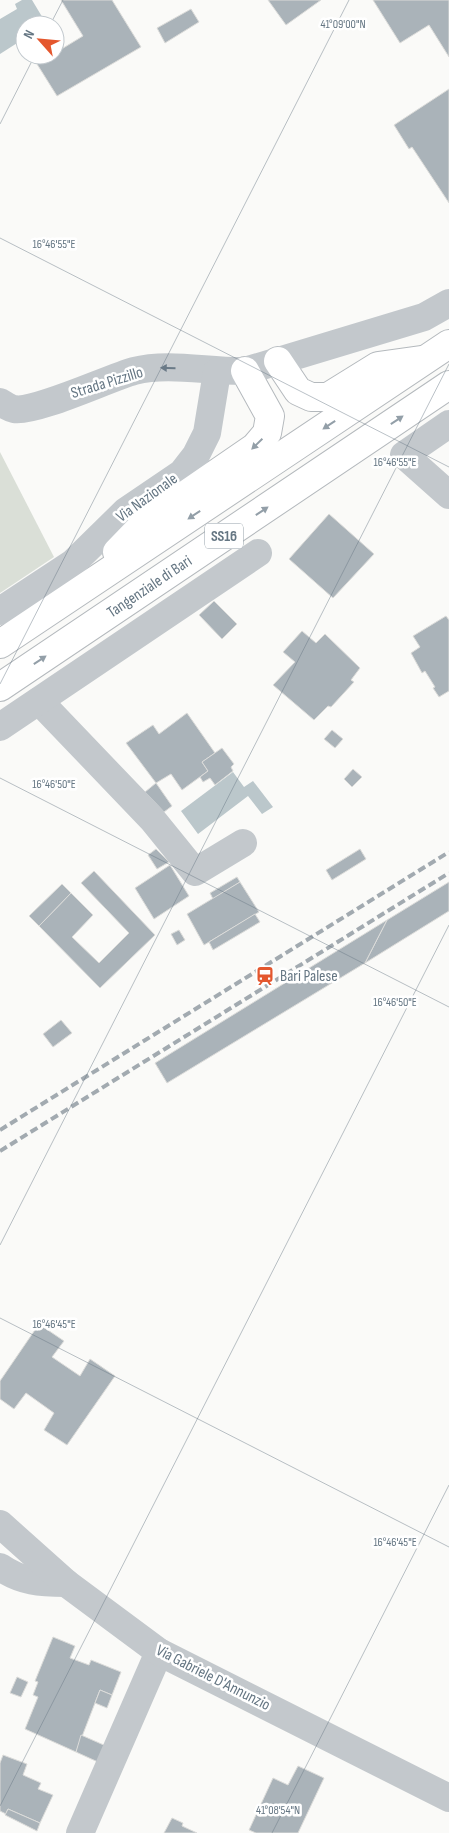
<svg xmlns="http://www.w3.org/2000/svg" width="449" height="1833" viewBox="0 0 449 1833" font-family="'Sofia Sans Condensed',sans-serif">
  <rect width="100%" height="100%" fill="#fafaf8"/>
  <path fill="#dadfd7" d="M0 452 54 557 0 593Z"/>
  <g fill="#bbc7cb">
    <path d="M22 0H32L47 25H25V38L0 54V19L17 9 15 4Z"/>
    <path d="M233 772 244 787 253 781 273 807 262 814 248 796 198 834 181 811Z"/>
  </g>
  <g fill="#aab3b9" stroke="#dcdcda">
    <path d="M61 0H112L141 47 57 96 37 64 55 55V53L83 36Z"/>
    <path d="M268 0H321L286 25Z"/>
    <path d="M373 0H449V57L429 25 400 43Z"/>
    <path d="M191 9 199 22 165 43 157 28Z"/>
    <path d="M449 89V203L412 147 409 149 394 125Z"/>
    <path d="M329 514 374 554 333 598 289 559Z"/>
    <path d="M214 601 237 624 222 639 199 615Z"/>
    <path d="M446 616 449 620V691L439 697 433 688 435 687 425 671 422 673 411 653 420 647 413 636Z"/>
    <path d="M302 631 316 643 325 634 360 668 351 680 354 682 331 707 328 706 314 720 273 685 295 662 283 652Z"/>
    <path d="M187 713 215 753 202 762 208 771 182 790 171 774 156 783 126 743 153 725 159 734Z"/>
    <path d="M332 730 343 739 335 748 324 739Z"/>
    <path d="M222 748 234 764 231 767 233 771 215 785 210 778 203 782 200 777 208 771 202 762Z"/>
    <path d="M353 769 362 777 352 787 344 779Z"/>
    <path d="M156 783 172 806 164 812 145 792Z"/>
    <path d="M156 849 169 862 157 869 148 855Z"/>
    <path d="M360 849 366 859 332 880 326 870Z"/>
    <path d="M170 865 189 896 154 919 135 888Z"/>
    <path d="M94 871 155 935 100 988 39 926 71 893 93 915 72 937 99 963 129 933 81 883Z"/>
    <path d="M237 877 240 882 213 899 210 893Z"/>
    <path d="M240 882 259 912 204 945 187 914Z"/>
    <path d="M449 882V911L365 963 387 920Z"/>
    <path d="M62 884 71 893 39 926 29 916Z"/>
    <path d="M255 914 260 922 213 950 209 942Z"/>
    <path d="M387 920 365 963 167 1083 155 1063Z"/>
    <path d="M179 930 185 940 177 945 171 934Z"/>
    <path d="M61 1020 72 1033 53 1047 43 1034Z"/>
    <path d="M39 1324 64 1341 52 1357 80 1376 90 1359 115 1376 67 1445 44 1430 54 1413 26 1393 14 1409 0 1399V1381Z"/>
    <path d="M53 1637 75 1646 70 1658 89 1665 91 1660 121 1672 112 1695 100 1690 76 1752 25 1729 38 1697 33 1695 38 1682 35 1681Z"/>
    <path d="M17 1677 28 1682 21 1697 10 1693Z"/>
    <path d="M100 1690 112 1695 107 1708 95 1703Z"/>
    <path d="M81 1735 106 1746 98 1762 76 1752Z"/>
    <path d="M3 1755 27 1764 23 1775 41 1783 38 1789 53 1795 40 1823 8 1809 6 1814 0 1811V1763Z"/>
    <path d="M298 1766 324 1778 298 1833H256L249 1830 273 1778 288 1785Z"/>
    <path d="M8 1809 40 1823 37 1831 5 1815Z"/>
    <path d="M172 1818 183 1823 182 1826 197 1833H164Z"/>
  </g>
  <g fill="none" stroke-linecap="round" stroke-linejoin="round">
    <g stroke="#b4b9bd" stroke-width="30">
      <g id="trunk">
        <path d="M278 361 298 391 311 397H328L378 366 421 360"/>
        <path d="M117 552 146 522 255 447 267 433 270 416 245 371"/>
        <path d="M0 644 449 344"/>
        <path id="s1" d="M0 687 449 385"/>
      </g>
    </g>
    <g stroke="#c3c8cc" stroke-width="28">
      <path d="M0 402C4 404 9 408 14 409 35 413 109 378 134 371 169 362 209 372 245 371L424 317 449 303"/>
      <path d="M449 424 404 455 449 495"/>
      <path d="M0 611 73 563 126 511 182 473 196 455 207 433 217 372"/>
      <path d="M39 701 152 819 195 872 243 843"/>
      <path d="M0 727 258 553"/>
      <path d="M0 1567C21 1582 41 1583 66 1583"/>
      <path d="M80 1833 159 1652"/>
    </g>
    <path stroke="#c3c8cc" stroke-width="28" d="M0 1524 66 1583 159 1652 449 1798"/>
    <use href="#trunk" stroke="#fff" stroke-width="28"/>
    <g stroke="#a2aab0" stroke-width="4" stroke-dasharray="8 4" stroke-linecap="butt">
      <path d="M0 1130 449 852"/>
      <path d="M0 1151 449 873"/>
    </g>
  </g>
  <defs><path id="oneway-solid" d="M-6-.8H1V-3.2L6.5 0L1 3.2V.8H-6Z" transform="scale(1.25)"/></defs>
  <use fill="#6a7a87" href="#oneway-solid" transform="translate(168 368) rotate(-179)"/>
  <g fill="#939fa8">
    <use href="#oneway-solid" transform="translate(397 420) rotate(-34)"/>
    <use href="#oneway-solid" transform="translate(329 425) rotate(146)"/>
    <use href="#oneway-solid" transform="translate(257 444) rotate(136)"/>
    <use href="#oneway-solid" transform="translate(262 511) rotate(-34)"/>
    <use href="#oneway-solid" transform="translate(194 515) rotate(146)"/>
    <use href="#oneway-solid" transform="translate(40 660) rotate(-34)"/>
  </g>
  <path fill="none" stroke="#657683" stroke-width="1" stroke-opacity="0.45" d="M50 25 63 0M0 124 35 55M0 238 449 467M0 684 349 0M0 778 449 1007M0 1245 449 364M0 1318 449 1547M0 1806 449 925M272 1833 449 1485"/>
  <defs>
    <g id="station-bare" transform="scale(1.5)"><path d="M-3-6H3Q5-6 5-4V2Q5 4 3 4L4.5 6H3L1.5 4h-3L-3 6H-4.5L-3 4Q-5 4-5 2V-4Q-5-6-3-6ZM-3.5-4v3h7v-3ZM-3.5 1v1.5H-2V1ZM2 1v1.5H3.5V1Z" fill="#e4572e" stroke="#fff" stroke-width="2.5" paint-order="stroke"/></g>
  </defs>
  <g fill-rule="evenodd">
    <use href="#station-bare" x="265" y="976"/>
  </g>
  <g text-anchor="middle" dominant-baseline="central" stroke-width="5" stroke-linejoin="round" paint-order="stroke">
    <rect fill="#fff" stroke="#939fa8" stroke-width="1" x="205" y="523.5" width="38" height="25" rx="4"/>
    <g font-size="15" font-weight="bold" fill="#657683">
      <text x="224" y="536">SS16</text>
    </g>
    <g font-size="16" fill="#657683" stroke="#fff">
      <text transform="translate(107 383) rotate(-17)">Strada Pizzillo</text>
      <text transform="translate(147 498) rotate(-36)">Via Nazionale</text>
      <text stroke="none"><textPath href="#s1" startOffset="180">Tangenziale di Bari</textPath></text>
      <text transform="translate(213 1678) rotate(27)">Via Gabriele D'Annunzio</text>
    </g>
    <g font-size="16" fill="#657683" stroke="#fff" text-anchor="start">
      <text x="280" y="976">Bari Palese</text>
    </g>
  </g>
  <g font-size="12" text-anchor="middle" fill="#657683" stroke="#fff" stroke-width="5" stroke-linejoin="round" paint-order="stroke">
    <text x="343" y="28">41°09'00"N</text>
    <text x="54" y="248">16°46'55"E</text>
    <text x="395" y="466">16°46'55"E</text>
    <text x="54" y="788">16°46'50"E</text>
    <text x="395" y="1006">16°46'50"E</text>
    <text x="54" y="1328">16°46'45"E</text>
    <text x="395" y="1546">16°46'45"E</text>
    <text x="278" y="1814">41°08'54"N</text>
  </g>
  <g transform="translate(40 40) rotate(297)"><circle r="24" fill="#ffffff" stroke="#c1c8cd"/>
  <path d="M0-4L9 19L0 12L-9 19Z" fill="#e4572e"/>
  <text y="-8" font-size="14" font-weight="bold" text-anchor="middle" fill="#657683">N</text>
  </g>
</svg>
